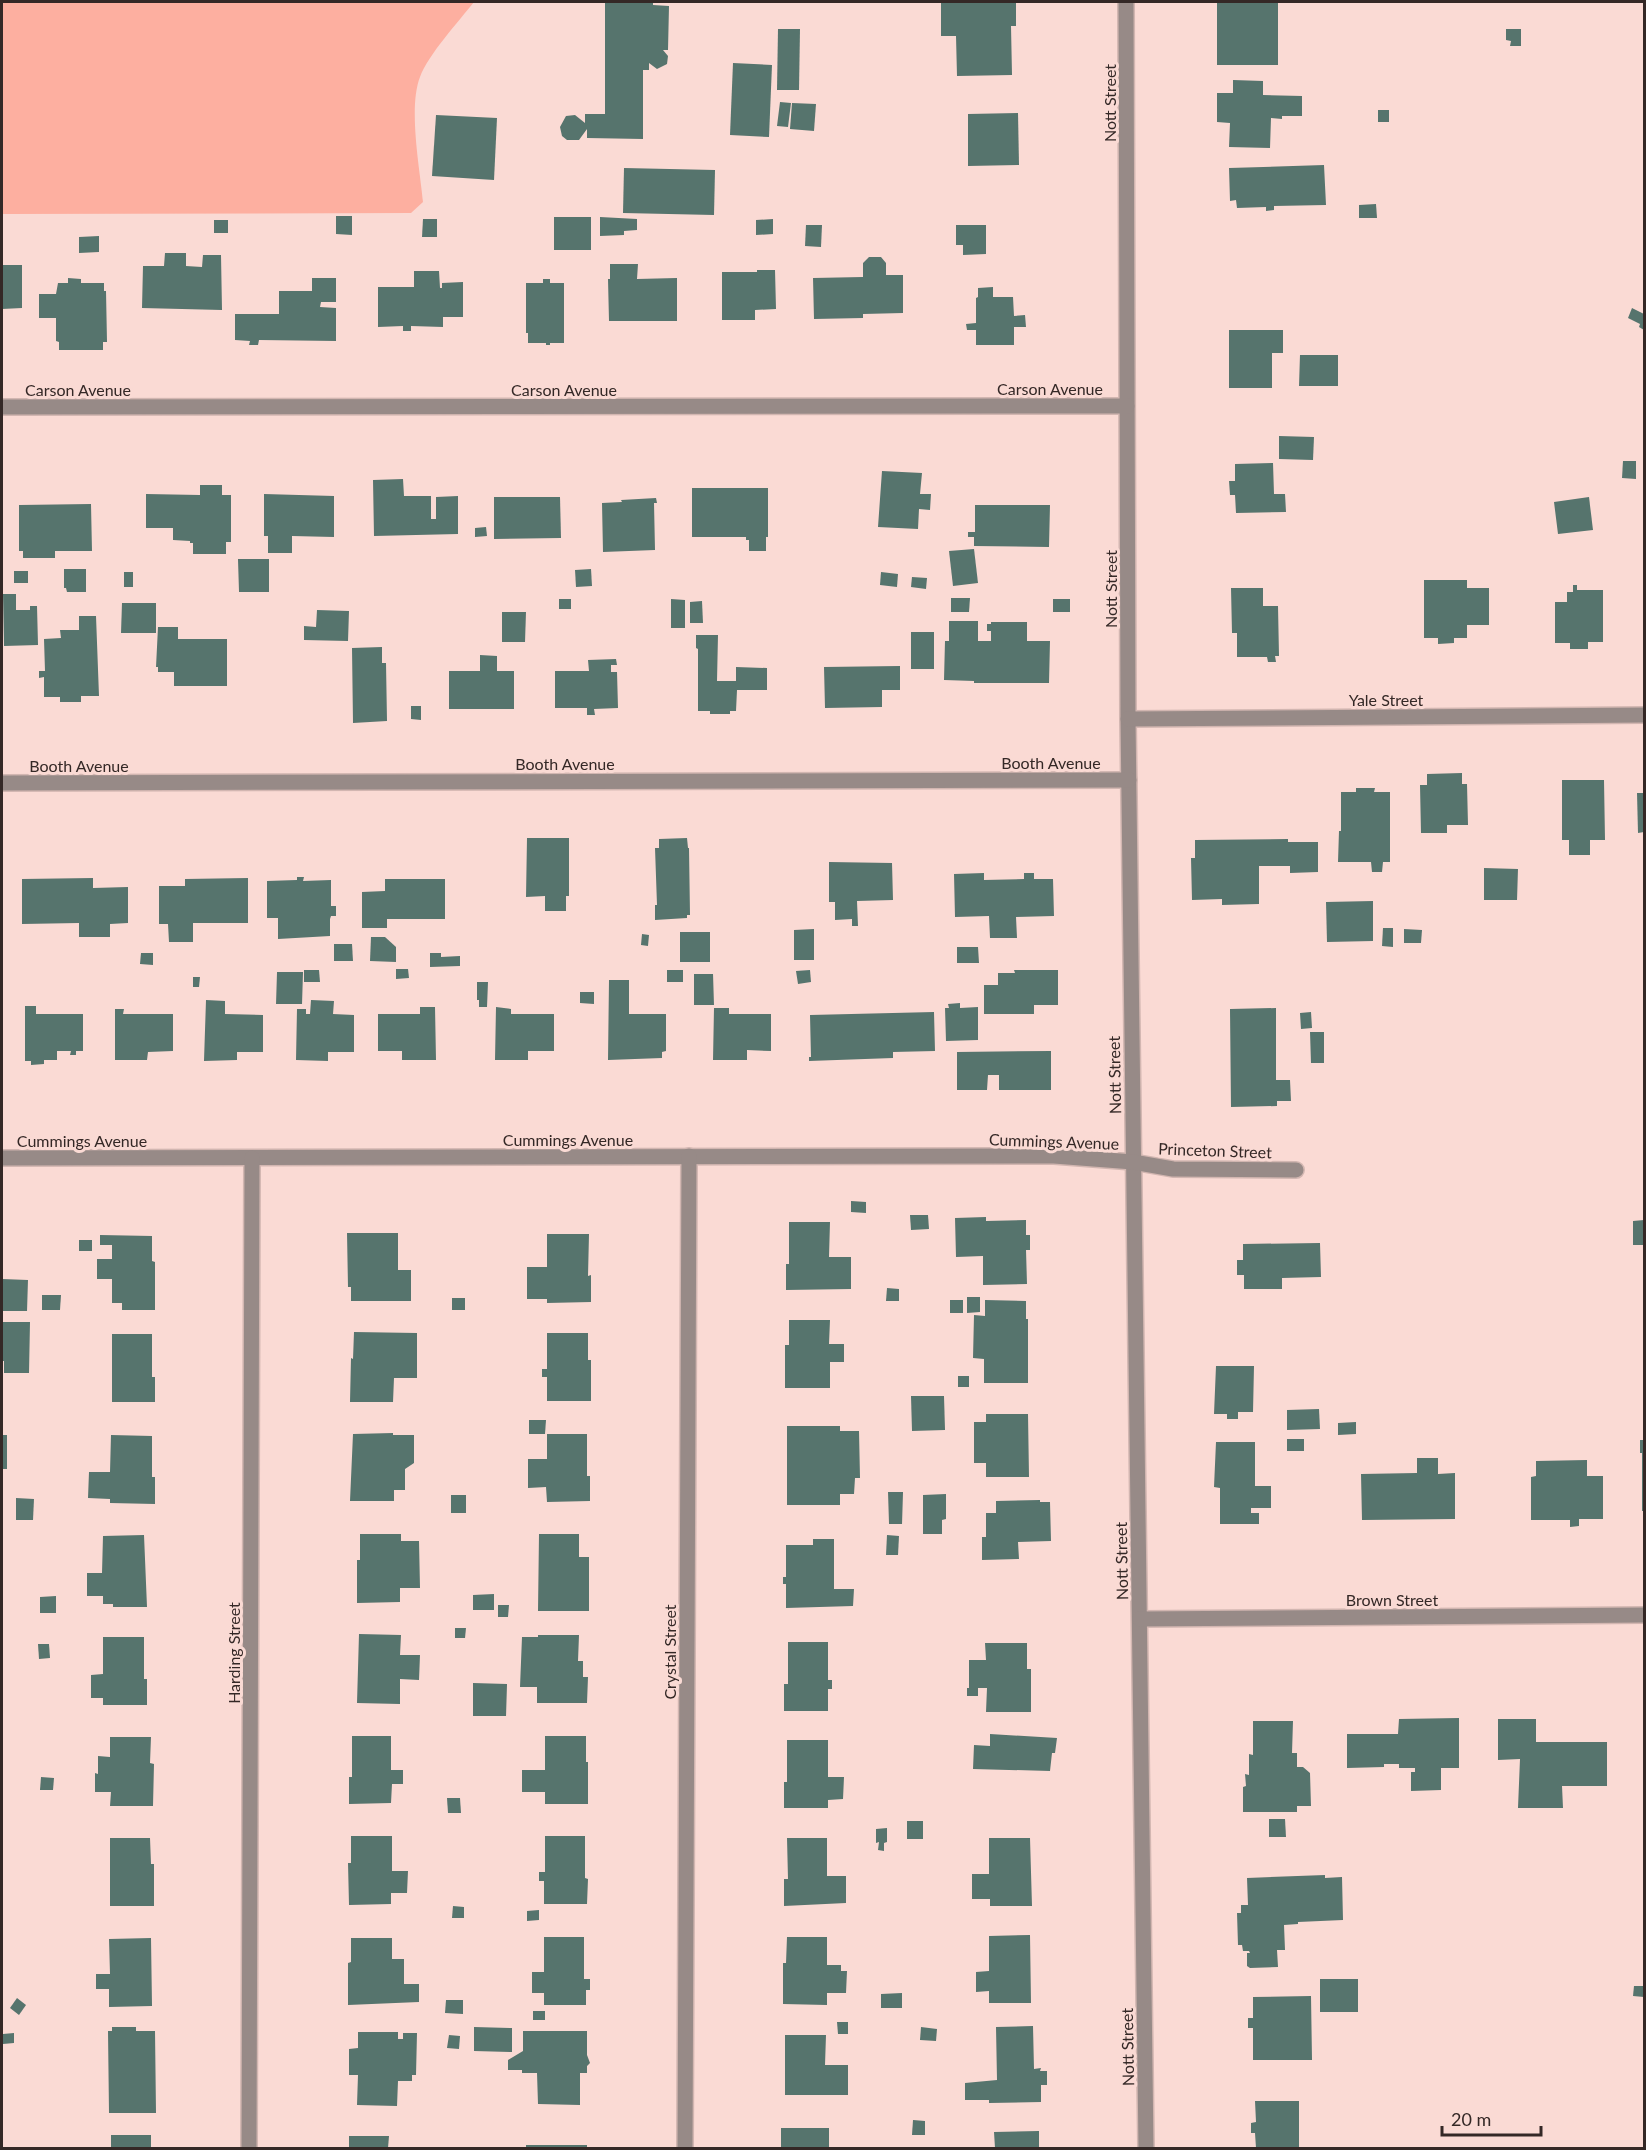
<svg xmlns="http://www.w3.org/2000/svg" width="1646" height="2150" viewBox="0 0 1646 2150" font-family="Lato,sans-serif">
  <rect width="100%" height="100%" fill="#fadad4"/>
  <path fill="#fdafa0" d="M2 2H474C459 21 428 55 420 77 408 108 420 169 423 202L411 213 2 214Z"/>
  <g fill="#56746d">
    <path d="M605 2H653V5L669 6 668 50H663L668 56 667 64 657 69 649 63V70H643V139L587 138V129L579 140H567L562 136 560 127 566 116 575 115 585 123V114H605Z"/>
    <path d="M941 2H1016V26H1011L1012 75 957 76 956 36H941Z"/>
    <rect x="1217" y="2" width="61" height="63"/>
    <path d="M778 29H800L799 90H777Z"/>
    <path d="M1506 29H1521V46H1510L1511 41 1506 40Z"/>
    <path d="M733 63 772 65 769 137 730 135Z"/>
    <path d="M1233 80 1263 81V95L1302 96V116H1282V119L1271 118 1270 148 1229 147 1230 123 1217 122V93H1233Z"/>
    <path d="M780 102 791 103 788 127 777 126Z"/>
    <path d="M792 103 816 104 814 131 790 129Z"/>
    <rect x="1378" y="110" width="11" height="12"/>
    <path d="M1018 113 1019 165 968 166V114Z"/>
    <path d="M436 115 497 118 494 180 432 176Z"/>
    <path d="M1324 165 1326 205 1274 206V210L1266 211V207L1237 208 1236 200 1230 201 1229 168Z"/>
    <path d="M624 168 715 170 714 215 623 213Z"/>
    <path d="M1376 204 1377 218H1359V205Z"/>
    <path d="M336 216H352V235L336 234Z"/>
    <rect x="554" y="217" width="37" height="33"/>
    <path d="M600 217 637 219V230L624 231V235L600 236Z"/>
    <path d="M423 219H437V237H422Z"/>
    <path d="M773 219V234L756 235V220Z"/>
    <rect x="214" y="220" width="14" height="13"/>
    <path d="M806 225H822L821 247 805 246Z"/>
    <path d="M956 225H986V254L963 255V245H956Z"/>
    <path d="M99 236V252L79 253V237Z"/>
    <path d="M165 253H186V266L202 267 203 255H221L222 310 142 308 143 266H164Z"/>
    <path d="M869 257H881L886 263V275H903V313L863 314V318L814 319 813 278 863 277V263Z"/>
    <path d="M610 264H638L637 279 677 278V321H609L608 279H610Z"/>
    <path d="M2 265H22V308L2 309Z"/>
    <path d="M757 270H775L776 309 755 310V320H722V272H757Z"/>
    <path d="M414 271H439L440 288H442V283L463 282V317H443V327L411 326V331H403V326L378 327V287H414Z"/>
    <path d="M68 278 81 279V283H104V291H106L107 342H103V350H59V342L56 341V318H39V294H56L58 283H68Z"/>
    <path d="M312 278H336V302H321L320 307 336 308V341L259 340 258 345H249L250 341 235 340V314H279V291H312Z"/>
    <path d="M543 279H550V283H564V343H550V345H546V343H528V333H526V283H543Z"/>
    <path d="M993 287V297H1013L1014 316 1025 315 1026 327H1014V345H976V330H967L966 324 976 323V298L978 297V288Z"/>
    <path d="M1632 308 1644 314V330L1639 327 1640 324 1628 318Z"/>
    <path d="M1229 330H1283V353H1272V388H1229Z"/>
    <path d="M1300 355H1338V386H1299Z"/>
    <path d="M1279 436 1314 437 1313 460 1279 459Z"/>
    <path d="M1623 461H1636V479L1622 478Z"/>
    <path d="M1273 463 1274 494H1285L1286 512 1236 513 1235 495H1230L1229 481H1235V464Z"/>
    <path d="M882 471 922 473 920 494H931L930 510 919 509 918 529 878 527Z"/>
    <path d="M403 479 404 496H431V519H436V497L458 496V534L374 536 373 480Z"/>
    <path d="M200 485H222V495H231V542H226V554H193V543H190V541L173 540V528H146V494L200 495Z"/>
    <path d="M692 488H768V537H766V551H749V540H746V537H692Z"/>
    <path d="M264 494 334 496V537L292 536V553H268V536H264Z"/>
    <path d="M494 497H560L561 538 494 539Z"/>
    <path d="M1589 497 1593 530 1558 534 1554 502Z"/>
    <path d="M656 498 657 503H654L655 550 603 552 602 503 622 502 621 500Z"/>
    <path d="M91 504 92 551H55V558H23V551H19V505Z"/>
    <path d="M975 505H1050L1049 547 974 546V537H968V532H975Z"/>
    <path d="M486 527 487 536 475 537V528Z"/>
    <path d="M974 549 978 583 953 586 949 551Z"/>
    <path d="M238 559H269V592H239Z"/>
    <path d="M64 569H86V592H67L66 588H64Z"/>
    <path d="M591 569 592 586 576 587 575 570Z"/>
    <rect x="14" y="571" width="14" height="12"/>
    <rect x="124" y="572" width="9" height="15"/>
    <path d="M881 572 898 574 897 587 880 585Z"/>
    <path d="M912 577 927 578 926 589 911 587Z"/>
    <path d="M1424 580H1467V588H1489V625H1467V638H1454V643L1438 644V638H1424Z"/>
    <path d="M1573 585H1577V590H1603V642H1588V649H1570V643H1555V602H1567V592H1573Z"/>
    <path d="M1231 588H1263V606H1278L1279 656H1275L1276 662H1268L1267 657H1237V633H1232Z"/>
    <path d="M3 594H16V610H30V606H37L38 645 4 646Z"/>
    <path d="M951 598H970L969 612H951Z"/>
    <rect x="559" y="599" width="12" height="10"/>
    <path d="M671 599 685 600V628H671Z"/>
    <rect x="1053" y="599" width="17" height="13"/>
    <path d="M702 601 703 623H690V602Z"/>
    <path d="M122 603H156V633H121Z"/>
    <path d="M317 610 349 611 348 641 304 640V626L316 627Z"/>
    <path d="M502 612H526L525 642H502Z"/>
    <path d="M79 616H96L99 696H81V702H60V697H44V677L39 678V671H45L44 639 61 638 60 630H79Z"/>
    <path d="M949 621H978V641H991V631H987V624H991V622H1027V641H1050L1049 683H974V681L944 680 945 641H949Z"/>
    <path d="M158 627H178V639H227V686H174V672H158V667H156Z"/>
    <rect x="911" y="632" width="23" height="37"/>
    <path d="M696 635H718L717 681H736V667L767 668V690H737L736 711H730V714H710V711H698V649L696 648Z"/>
    <path d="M382 647V663H386L387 721 353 723 352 648Z"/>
    <path d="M480 655 497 656V671H514V709H449V671H480Z"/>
    <path d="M616 659 617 665H611V672H617L618 708 594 709 595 715H587V708H555V671H589L588 660Z"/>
    <path d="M900 666V690H882V707L825 708 824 667Z"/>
    <path d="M411 706H421V720L411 719Z"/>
    <path d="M1462 773V784H1467L1468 825H1447V833H1421L1420 785H1427V774Z"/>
    <path d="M1562 780H1604L1605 840H1590V855H1569V840H1562Z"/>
    <path d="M1356 788H1375L1374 792H1390V862H1383L1382 872H1372L1371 862H1338L1339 831H1341V792H1356Z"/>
    <path d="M1637 793H1644V832L1638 833Z"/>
    <path d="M527 838H569V896H566V911H545V896L526 897Z"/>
    <path d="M687 838 688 848H689L690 915H687V918L655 920V905H657L655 848H659V839Z"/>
    <path d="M1288 839V842H1318V872L1290 873V866H1259V904L1222 905V899L1192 900 1191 858H1195V840Z"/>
    <path d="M829 862 892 863 893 900 857 901 858 926H852V919L835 920V902H829Z"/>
    <path d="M1484 868 1518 869 1517 900H1484Z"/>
    <path d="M984 873V880L1024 879V873H1034V879H1053L1054 916 1016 917 1017 938H990L989 916 955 917 954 874Z"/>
    <path d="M297 877H304L303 881 331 880V906H336V916H331L330 919V936L278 939V918H267V881L297 880Z"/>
    <path d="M93 878V888L128 887V923L110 924V937H79V923L22 924V879Z"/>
    <path d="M248 878V923H193V942H169L168 924H159V886H185V879Z"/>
    <path d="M385 879H445V919H387V928H362V892L385 891Z"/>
    <path d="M1373 901V941L1327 942 1326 902Z"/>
    <path d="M1383 928H1393V947L1382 946Z"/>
    <path d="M814 929V960H794V930Z"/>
    <path d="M1404 929 1422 930 1421 943H1404Z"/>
    <rect x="680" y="932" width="30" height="30"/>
    <path d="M642 934 649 935 648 946 641 945Z"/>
    <path d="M371 937H385L396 947V962L370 961Z"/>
    <path d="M334 944H352L353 961H334Z"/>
    <path d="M957 947H978L979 963H957Z"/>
    <path d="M141 953H153V965L140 964Z"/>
    <path d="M430 953H441V957L460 956V966L430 967Z"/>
    <path d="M396 969H408L409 978 396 979Z"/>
    <path d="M304 970H319L320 982H304Z"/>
    <rect x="667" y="970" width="16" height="12"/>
    <path d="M810 970 811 982 798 984 796 971Z"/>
    <path d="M1014 970H1058V1005H1034V1014H984V985H998V973H1015Z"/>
    <path d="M277 972H303L302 1004H276Z"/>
    <path d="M694 974H713L714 1005H694Z"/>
    <path d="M193 977H200L199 987H193Z"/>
    <path d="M609 980H629V1014H666V1051L662 1052V1058L608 1060Z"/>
    <path d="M477 982H488L487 1007H479V1000H477Z"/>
    <path d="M580 992H594V1004L580 1003Z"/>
    <path d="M206 1000 225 1001V1014L263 1015V1052H237V1060L204 1061Z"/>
    <path d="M311 1000 334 1001 333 1014 354 1015V1052H328V1061L296 1060 297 1009H306V1014H310Z"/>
    <path d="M960 1003V1008L978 1007V1040L946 1041 945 1008H949L948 1004Z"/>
    <path d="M25 1006H36V1014H83V1051H76V1055H70L71 1051H57V1060H44V1064L31 1065V1061H25Z"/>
    <path d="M420 1007H435L436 1060H402V1051H378V1014H420Z"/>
    <path d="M496 1007 511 1009V1014H554V1051H528V1060H495Z"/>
    <path d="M714 1008H729V1014H771V1051L747 1050V1060H713Z"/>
    <path d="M1276 1008V1080H1290L1291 1101H1277V1106L1231 1107 1230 1009Z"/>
    <path d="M115 1009H124L123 1014H173V1051L148 1052 147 1060H115Z"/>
    <path d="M934 1012 935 1051 893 1052V1058L809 1061V1057H811L810 1015Z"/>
    <path d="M1311 1012 1312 1028 1301 1029 1300 1013Z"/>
    <path d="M1310 1032H1324V1063H1311Z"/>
    <path d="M1051 1051V1090H999V1075H988L987 1090H957V1052Z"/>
    <path d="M851 1201 866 1202V1213L851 1212Z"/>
    <path d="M910 1215H928L929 1229 911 1230Z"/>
    <path d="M986 1217V1221L1026 1220V1235H1030V1250H1026L1027 1284 983 1285V1256L956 1257 955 1218Z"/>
    <path d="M1644 1220V1245H1633V1221Z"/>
    <path d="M789 1222H830L829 1257H851V1289L786 1290V1264H789Z"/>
    <path d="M347 1233H398V1270H411V1301H351V1287H348Z"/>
    <path d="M547 1234H589L588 1276 591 1275V1302L547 1303V1299H527V1267H547Z"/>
    <path d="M100 1235 152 1236V1261L155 1262V1310H122V1303H112V1279H97V1259H112V1245H100Z"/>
    <rect x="79" y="1240" width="13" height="11"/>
    <path d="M1320 1243 1321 1277 1282 1278V1289H1244V1275H1237V1260H1243V1244Z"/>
    <path d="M2 1279 28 1280 27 1311H2Z"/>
    <path d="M887 1288 899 1289V1301H886Z"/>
    <path d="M42 1295H61L60 1310H42Z"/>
    <path d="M967 1297H980V1312L967 1313Z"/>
    <rect x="452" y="1298" width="13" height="12"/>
    <rect x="950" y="1300" width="13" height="13"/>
    <path d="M985 1300 1026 1301V1319H1028V1383H984V1359L973 1358 974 1315 985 1316Z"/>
    <path d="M789 1320H830L829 1344H844V1362H830V1388H785V1345H789Z"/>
    <path d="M2 1322H30L29 1373H4V1361H2Z"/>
    <path d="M354 1332 417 1333V1378H394L393 1402H350L351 1358 353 1359Z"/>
    <path d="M547 1333H588V1360H591V1401H547V1377H542V1369H547Z"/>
    <path d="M112 1334H152V1377H155V1402H112Z"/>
    <path d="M1216 1366H1254L1253 1412H1238V1419H1227V1414H1214Z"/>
    <rect x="958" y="1376" width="11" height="11"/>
    <path d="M911 1396H944L945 1430 912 1431Z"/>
    <path d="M1319 1409 1320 1429 1287 1430V1410Z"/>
    <path d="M986 1414H1028L1029 1477H986V1463H974V1422H986Z"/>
    <path d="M529 1420H546L545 1434H529Z"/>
    <path d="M1356 1422V1434L1338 1435V1423Z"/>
    <path d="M787 1426H840V1431H859L860 1478H855L854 1494H840V1505H787Z"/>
    <path d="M393 1433V1435H414V1463L405 1469V1490H394V1501H350L353 1434Z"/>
    <path d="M547 1434H587V1476H590V1501L547 1502 546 1487 528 1488V1459H547Z"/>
    <rect x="2" y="1435" width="5" height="34"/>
    <path d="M111 1435 152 1436V1477H155V1504L110 1503V1499L88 1498 89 1472H110Z"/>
    <rect x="1287" y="1439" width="17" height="12"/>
    <path d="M1640 1440H1644V1511H1642V1453H1640Z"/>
    <path d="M1216 1442H1255V1486H1271V1508H1251V1513H1259V1524H1220V1488L1214 1487Z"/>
    <path d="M1417 1458H1438V1474L1455 1473V1519L1362 1520 1361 1474 1417 1473Z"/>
    <path d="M1587 1460V1476H1603V1519H1579V1526L1570 1527V1520H1531V1477L1536 1476V1461Z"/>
    <path d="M888 1492H903L902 1524H889Z"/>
    <path d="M946 1494V1519L942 1520V1534H923V1495Z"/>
    <rect x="451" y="1495" width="15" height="18"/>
    <path d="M16 1498 34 1499 33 1520H16Z"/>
    <path d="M1040 1500V1502H1050L1051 1541 1018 1542 1019 1559 982 1560V1537H986V1513H996V1501Z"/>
    <path d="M360 1534H401V1541H419L420 1588H400V1602L357 1603V1560H360Z"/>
    <path d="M539 1534H579V1557H589V1611H538Z"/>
    <path d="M144 1535 147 1607H113V1604H103V1596H87V1573H102L103 1536Z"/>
    <path d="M887 1535 899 1536 898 1555H886Z"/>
    <path d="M813 1539H834V1589H854L853 1606 786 1608V1584H783V1577H786V1545H813Z"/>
    <path d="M494 1594V1610H473V1595Z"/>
    <path d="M56 1596V1613H40V1597Z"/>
    <path d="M498 1605H509L508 1617H498Z"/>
    <path d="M455 1628H466L465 1638H455Z"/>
    <path d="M359 1634 401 1635 400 1655H420L419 1680 400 1679V1704L357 1703Z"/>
    <path d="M538 1635H579L578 1661H583V1677H588L587 1703H537V1687H520L522 1637H538Z"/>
    <path d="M103 1637H144V1679H147V1705H103V1698H91V1675L103 1674Z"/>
    <path d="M788 1642H828V1680H832V1689H828V1711H784V1684H788Z"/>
    <path d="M985 1643H1027V1669H1031V1712H986L987 1688H978V1696H967V1688H969V1660H986Z"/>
    <path d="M38 1644H49L50 1658 39 1659Z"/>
    <path d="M473 1683 507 1684 506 1716H473Z"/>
    <path d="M1459 1718V1768H1441V1790L1411 1791V1772H1415V1768H1399V1764H1384V1767L1347 1768V1734H1398L1399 1719Z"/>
    <path d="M1498 1719H1536V1742H1607V1786H1562L1563 1808H1518L1520 1759 1498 1760Z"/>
    <path d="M1253 1721H1293L1292 1753H1297V1767H1303L1310 1773 1311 1806H1297V1812H1243V1787L1246 1786 1245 1774 1249 1775V1754L1253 1755Z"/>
    <path d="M990 1734 1057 1738 1055 1753H1052L1050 1771 973 1769 974 1745 990 1746Z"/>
    <path d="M352 1736H391V1770H403V1784H392L391 1803 349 1804V1777H352Z"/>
    <path d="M545 1736H586V1762H588V1804H545V1792H522V1770H545Z"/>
    <path d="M110 1737H151L150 1763 154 1764 153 1806H110L111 1792H95V1773L98 1774V1756L110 1757Z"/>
    <path d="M787 1740H828V1777H844L843 1799 828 1800V1808H784V1782H787Z"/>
    <path d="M41 1777 54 1778 53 1790H40Z"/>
    <path d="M447 1798H460L461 1813H448Z"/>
    <path d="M1269 1819H1285L1286 1837H1269Z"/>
    <rect x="907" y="1821" width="16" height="18"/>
    <path d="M887 1828V1842L884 1843V1851L878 1850 879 1842 876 1843V1829Z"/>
    <path d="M351 1836H392V1871H408L407 1893H391V1904L349 1905 348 1863H351Z"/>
    <path d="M545 1836H585V1878L588 1879 587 1904H544V1881H539V1872H545Z"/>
    <path d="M110 1838H150L151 1864H154V1906H110Z"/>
    <path d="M787 1838H827V1876H846V1903L784 1906V1879H788Z"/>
    <path d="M989 1838H1030L1032 1906H990V1899H972V1874H989Z"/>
    <path d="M1325 1875V1878L1342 1877 1343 1920 1298 1922V1924L1284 1925 1285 1950H1277L1278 1967 1250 1968 1247 1966V1953H1250L1249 1951H1243L1242 1945H1238L1237 1913H1241V1905H1248L1247 1878Z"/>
    <path d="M453 1906 464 1907V1918H452Z"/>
    <path d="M539 1910V1920L527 1921V1911Z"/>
    <path d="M1030 1935 1031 2003H989V1991L976 1992V1972L989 1971V1936Z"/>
    <path d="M544 1937H584V1979H590V1990H586V2005H544V1993H532V1972H544Z"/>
    <path d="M787 1937H827V1965H841V1971H847L846 1993H827V2005L783 2004V1963H786Z"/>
    <path d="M151 1938 152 2006 109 2007V1989H96V1974H110L109 1939Z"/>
    <path d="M351 1938H392V1959H404V1984H419V2002L348 2005V1963L351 1962Z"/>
    <rect x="1320" y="1979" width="38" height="33"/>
    <path d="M1634 1986H1644V1997L1633 1996Z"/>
    <path d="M902 1993V2008H881V1994Z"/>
    <path d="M1311 1996 1312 2060H1253V2028H1248V2018H1253V1997Z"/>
    <path d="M17 1998 26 2005 19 2015 10 2008Z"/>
    <path d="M446 2000H463V2014L445 2013Z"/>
    <rect x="533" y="2011" width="12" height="9"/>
    <path d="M837 2022H848V2034H838Z"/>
    <path d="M1033 2026 1034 2069 1041 2068 1040 2071H1047V2085H1041V2102L989 2103V2100H965V2083L997 2080 996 2027Z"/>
    <path d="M112 2027H136V2031H155L156 2113H109L108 2031H112Z"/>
    <path d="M474 2027 512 2028V2052L474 2051Z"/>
    <path d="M921 2027 937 2029 936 2041 920 2040Z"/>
    <path d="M523 2031H587V2055L590 2063 587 2066V2073H580V2105L538 2104 537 2073H522V2070H508V2060L523 2051Z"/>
    <path d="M358 2032H398V2039H403V2033H417L416 2075H412V2081H398L397 2106 357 2105 358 2075H349V2049L358 2048Z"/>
    <path d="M14 2033V2043L3 2044V2034Z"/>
    <path d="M449 2035 460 2036 459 2049 447 2048Z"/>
    <path d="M785 2035H826L825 2065H848V2095H785Z"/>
    <path d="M1255 2101H1299V2148H1256L1255 2133H1251V2123L1256 2122Z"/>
    <path d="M913 2120 925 2121V2135H912Z"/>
    <rect x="781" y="2128" width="48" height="20"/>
    <path d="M1039 2131V2148H995L994 2132Z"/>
    <rect x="111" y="2135" width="40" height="13"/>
    <path d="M349 2136H389L388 2148H349Z"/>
    <rect x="526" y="2145" width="61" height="3"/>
  </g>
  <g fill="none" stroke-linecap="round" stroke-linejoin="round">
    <g stroke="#d2b6b1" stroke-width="18">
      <g id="minor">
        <path d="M1126 2 1128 719 1146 2148"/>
        <path d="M2 407 1127 406"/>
        <path d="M1128 719 1644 715"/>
        <path d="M2 783 1129 780"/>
        <path d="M2 1158 1054 1156 1133 1162 1173 1169 1296 1170"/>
        <path d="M1140 1619 1644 1615"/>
        <path d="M249 2148 252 1158"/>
        <path d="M685 2148 689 1156"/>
      </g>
    </g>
    <use href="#minor" stroke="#978a87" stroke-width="15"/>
  </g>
  <g text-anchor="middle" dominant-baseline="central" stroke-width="6" stroke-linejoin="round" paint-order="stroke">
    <g font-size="16" fill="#342826" stroke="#fadad4">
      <text transform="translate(1109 103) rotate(-90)">Nott Street</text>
      <text x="1050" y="388">Carson Avenue</text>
      <text x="78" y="389">Carson Avenue</text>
      <text x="564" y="389">Carson Avenue</text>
      <text transform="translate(1110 589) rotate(-90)">Nott Street</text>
      <text x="1386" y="699">Yale Street</text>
      <text x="1051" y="762">Booth Avenue</text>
      <text x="565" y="763">Booth Avenue</text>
      <text x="79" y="765">Booth Avenue</text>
      <text transform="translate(1114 1075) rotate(-91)">Nott Street</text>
      <text x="568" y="1139">Cummings Avenue</text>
      <text x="82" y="1140">Cummings Avenue</text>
      <text transform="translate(1054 1141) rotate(2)">Cummings Avenue</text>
      <text transform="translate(1215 1150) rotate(2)">Princeton Street</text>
      <text transform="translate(1121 1561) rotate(-91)">Nott Street</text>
      <text x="1392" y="1599">Brown Street</text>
      <text transform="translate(669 1652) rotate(-90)">Crystal Street</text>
      <text transform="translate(233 1653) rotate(-90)">Harding Street</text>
      <text transform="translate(1127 2047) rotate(-91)">Nott Street</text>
    </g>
  </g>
  <rect width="1646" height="2150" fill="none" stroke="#342826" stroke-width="6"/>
  <path d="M1442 2126v9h99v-9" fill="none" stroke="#342826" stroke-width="3"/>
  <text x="1451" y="2126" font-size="18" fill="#342826" stroke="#fadad4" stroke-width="4.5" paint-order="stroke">20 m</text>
</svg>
